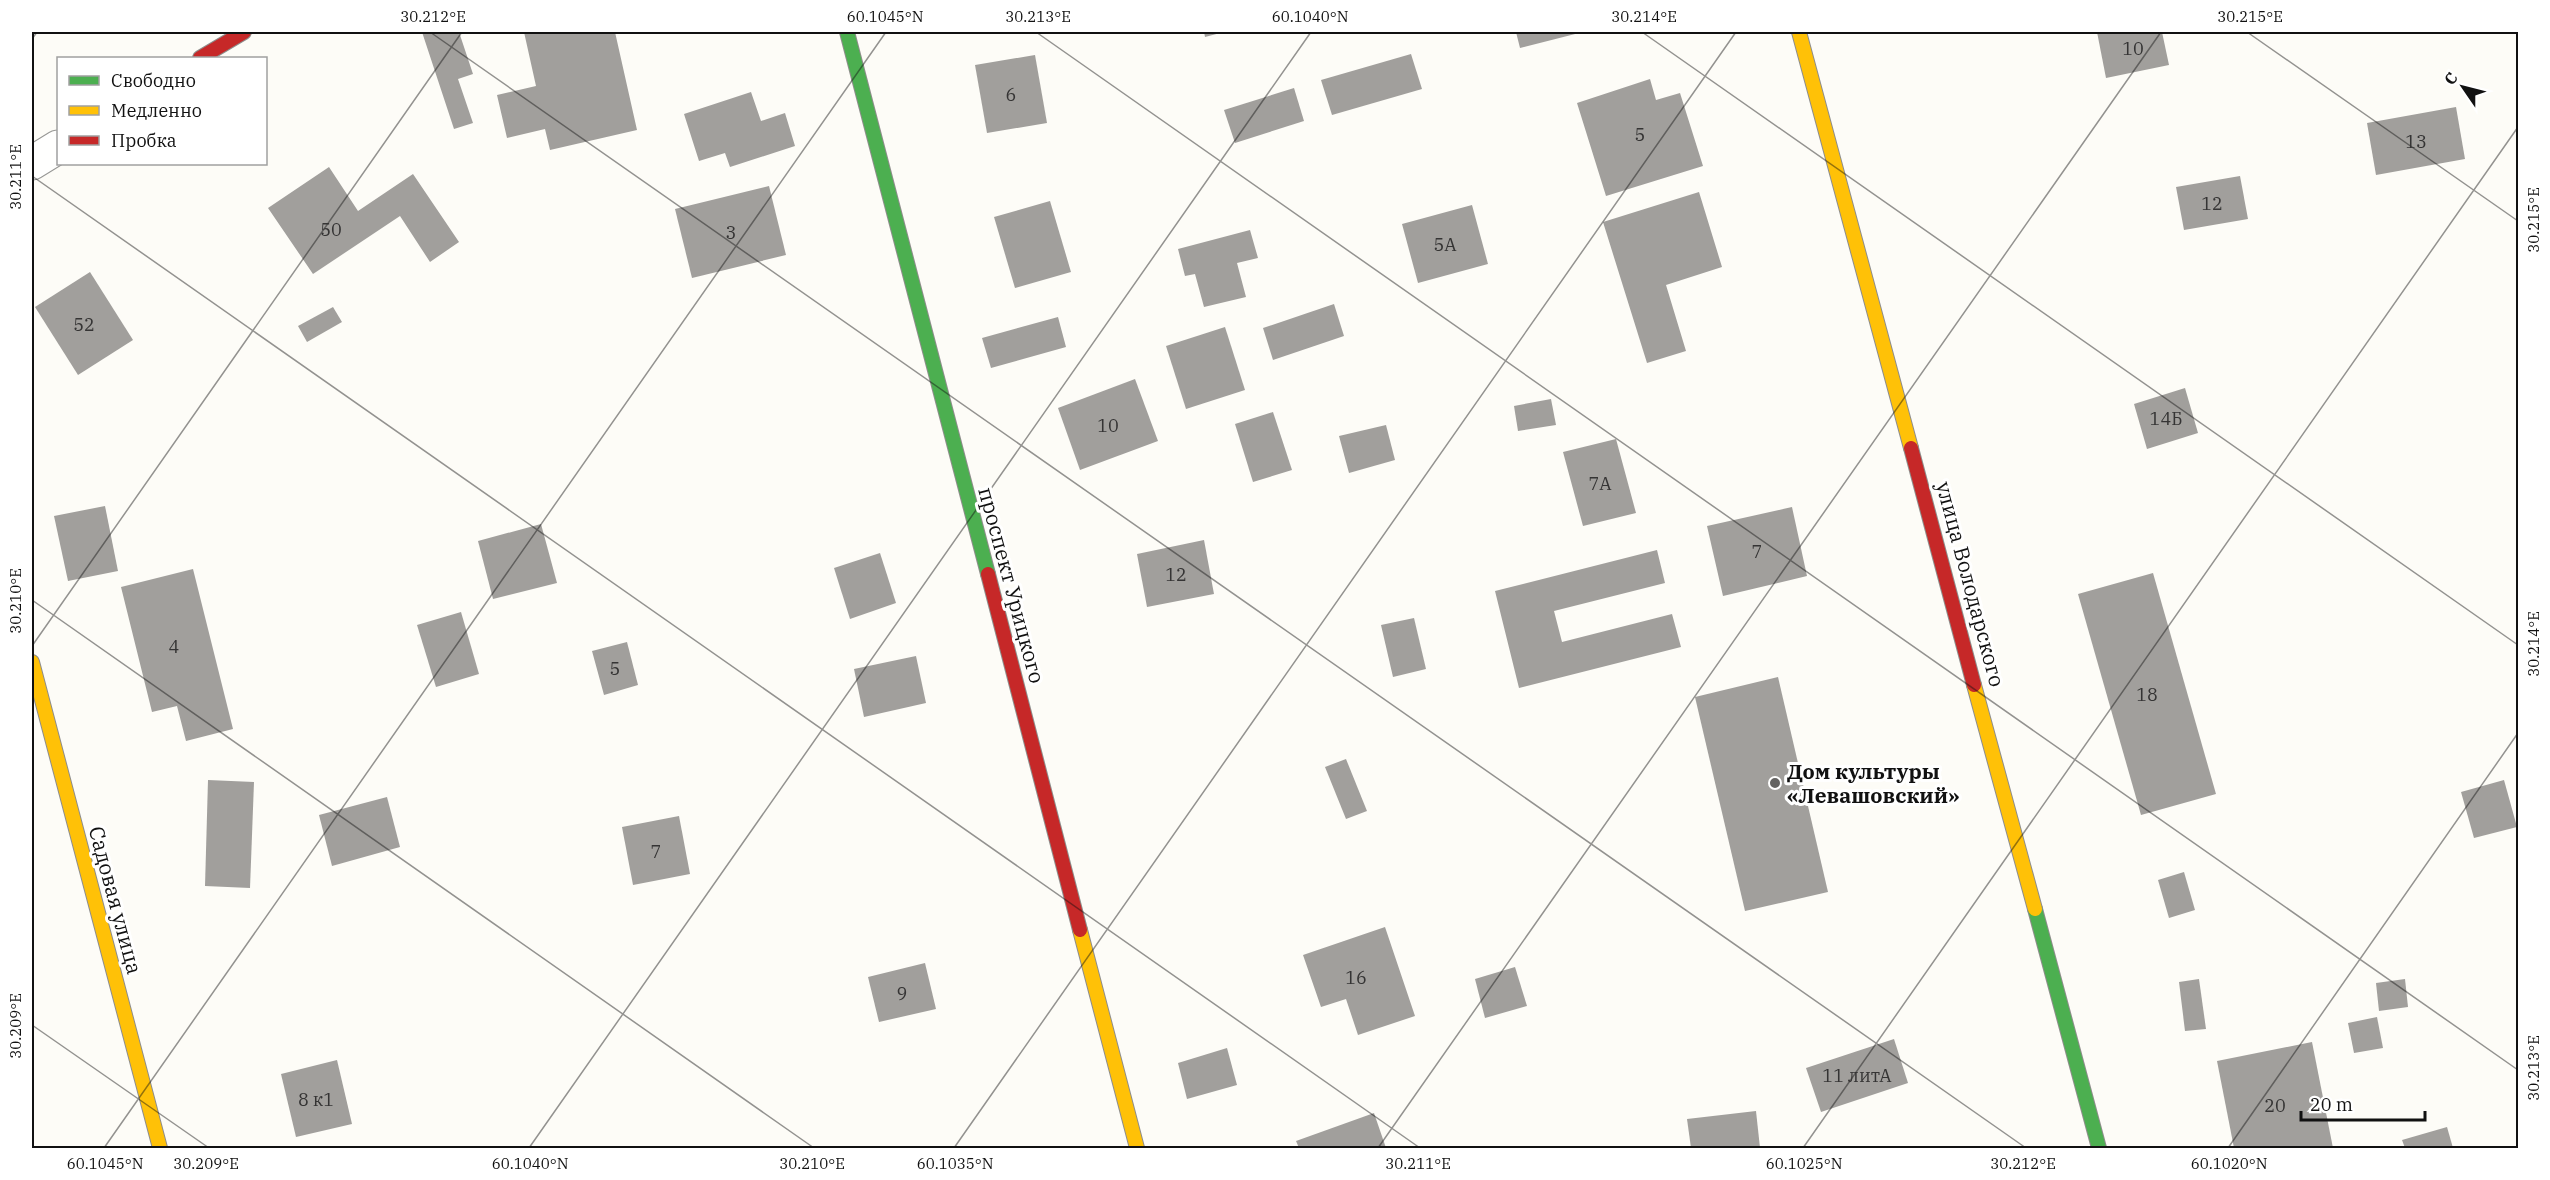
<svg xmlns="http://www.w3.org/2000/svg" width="2550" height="1180" viewBox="0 0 2550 1180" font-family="'IBM Plex Serif',serif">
  <rect width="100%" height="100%" fill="#fdfcf7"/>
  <g fill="#a19f9c">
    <path d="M422 32H459L473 74 458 79 473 123 454 129Z"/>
    <path d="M524 32H615L637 130 550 150 545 129 507 138 497 95 536 86Z"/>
    <path d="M1204 32H1224L1205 37Z"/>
    <path d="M1516 32H1583L1520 48Z"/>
    <path d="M2097 32H2162L2169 65 2106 78Z"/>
    <path d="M1411 54 1422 89 1332 115 1321 80Z"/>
    <path d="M1035 55 1047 123 987 133 975 65Z"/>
    <path d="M1650 79 1656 100 1680 93 1703 166 1606 196 1577 103Z"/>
    <path d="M1294 88 1304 121 1235 143 1224 110Z"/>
    <path d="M751 92 761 121 785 113 795 146 730 167 725 153 699 161 684 114Z"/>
    <path d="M2456 107 2465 159 2376 175 2367 123Z"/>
    <path d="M329 167 358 211 413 174 459 242 430 262 400 216 313 274 268 208Z"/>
    <path d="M2240 176 2248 219 2184 230 2176 187Z"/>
    <path d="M769 186 786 255 692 278 675 209Z"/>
    <path d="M1699 192 1722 267 1666 285 1686 351 1647 363 1603 222Z"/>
    <path d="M1050 201 1071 272 1015 288 994 217Z"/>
    <path d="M1472 205 1488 264 1418 283 1402 224Z"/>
    <path d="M1250 230 1258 258 1237 263 1246 297 1204 307 1195 274 1185 276 1178 249Z"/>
    <path d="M90 272 133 340 78 375 35 307Z"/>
    <path d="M1334 304 1344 336 1273 360 1263 328Z"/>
    <path d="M333 307 342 322 307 342 298 326Z"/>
    <path d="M1058 317 1066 347 991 368 982 338Z"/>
    <path d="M1225 327 1245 390 1186 409 1166 346Z"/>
    <path d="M1135 379 1158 441 1080 470 1058 408Z"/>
    <path d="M2185 388 2198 433 2147 449 2134 404Z"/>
    <path d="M1551 399 1556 425 1518 431 1514 406Z"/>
    <path d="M1273 412 1292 470 1253 482 1235 424Z"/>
    <path d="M1386 425 1395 460 1349 473 1339 436Z"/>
    <path d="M1616 439 1636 513 1583 526 1563 452Z"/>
    <path d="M105 506 118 571 68 581 54 516Z"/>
    <path d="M1792 507 1807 576 1723 596 1707 526Z"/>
    <path d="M541 524 557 583 493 599 478 541Z"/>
    <path d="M1204 540 1214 594 1147 607 1137 554Z"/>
    <path d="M1657 550 1665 583 1554 611 1562 642 1672 614 1681 647 1519 688 1495 591Z"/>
    <path d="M880 553 896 603 850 619 834 568Z"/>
    <path d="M193 569 233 729 186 741 177 706 152 712 121 587Z"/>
    <path d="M2153 573 2216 794 2141 815 2078 594Z"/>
    <path d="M461 612 479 674 436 687 417 625Z"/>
    <path d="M1414 618 1426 669 1393 677 1381 625Z"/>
    <path d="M627 642 638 685 604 695 592 651Z"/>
    <path d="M916 656 926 703 864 717 854 669Z"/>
    <path d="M1778 677 1828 892 1745 911 1695 697Z"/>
    <path d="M1346 759 1367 811 1346 819 1325 767Z"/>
    <path d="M208 780 254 782 250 888 205 886Z"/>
    <path d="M2504 780 2517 827 2474 838 2461 792Z"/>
    <path d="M387 797 400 847 332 866 319 815Z"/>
    <path d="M679 816 690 874 633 885 622 827Z"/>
    <path d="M2184 872 2195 910 2169 918 2158 880Z"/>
    <path d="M1385 927 1415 1016 1358 1035 1346 999 1321 1007 1303 955Z"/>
    <path d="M925 963 936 1009 879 1022 868 977Z"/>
    <path d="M1515 967 1527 1006 1485 1018 1475 979Z"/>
    <path d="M2199 979 2206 1029 2185 1031 2179 982Z"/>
    <path d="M2405 979 2408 1007 2379 1011 2376 983Z"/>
    <path d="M2377 1017 2383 1048 2354 1053 2348 1023Z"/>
    <path d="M1894 1039 1908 1083 1821 1112 1806 1068Z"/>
    <path d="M2312 1042 2333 1148H2234L2217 1061Z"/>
    <path d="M1227 1048 1237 1085 1187 1099 1178 1063Z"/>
    <path d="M337 1060 352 1124 296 1137 281 1074Z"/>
    <path d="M1756 1111 1760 1148H1691L1687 1119Z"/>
    <path d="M1374 1113 1386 1148H1299L1296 1141Z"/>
    <path d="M2447 1127 2453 1148H2405L2402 1140Z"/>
  </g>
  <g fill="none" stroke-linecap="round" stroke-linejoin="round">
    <g stroke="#979795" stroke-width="35">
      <path id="street" d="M32 163 58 147"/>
    </g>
    <g stroke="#8e8d8b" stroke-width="16">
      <g id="fast">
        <path d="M847 32 988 574"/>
        <path d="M2035 909 2099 1148"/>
      </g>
    </g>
    <g stroke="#8e8d8b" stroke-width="16">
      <g id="slow">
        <path d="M1799 32 1911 448"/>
        <path d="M32 662 160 1148"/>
        <path d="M1974 685 2035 909"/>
        <path d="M1080 930 1137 1148"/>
      </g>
    </g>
    <g stroke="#8e8d8b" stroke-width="16">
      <g id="jam">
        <path d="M200 58 244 32"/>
        <path d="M1911 448 1974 685"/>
        <path d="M988 574 1080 930"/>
      </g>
    </g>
    <use href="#street" stroke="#fffffe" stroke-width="33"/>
    <use href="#fast" stroke="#4caf50" stroke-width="14"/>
    <use href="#slow" stroke="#ffc107" stroke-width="14"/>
    <use href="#jam" stroke="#c62828" stroke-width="14"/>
  </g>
  <path fill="none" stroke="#111" stroke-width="1.5" stroke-opacity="0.45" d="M430 32 2026 1148M1036 32 2518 1070M1642 32 2518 645M2247 32 2518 221M32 39 37 32M32 176 1420 1148M32 600 814 1148M32 646 462 32M32 1025 209 1148M104 1148 886 32M529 1148 1311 32M954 1148 1736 32M1378 1148 2161 32M1803 1148 2518 127M2228 1148 2518 733"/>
  <circle fill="#646362" stroke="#fff" stroke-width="2" cx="1775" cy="783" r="6"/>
  <g text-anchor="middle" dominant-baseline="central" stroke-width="6" stroke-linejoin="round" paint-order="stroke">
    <g font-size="18" fill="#353434">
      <text x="2133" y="48">10</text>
      <text x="1011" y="94">6</text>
      <text x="1640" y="134">5</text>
      <text x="2416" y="141">13</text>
      <text x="2212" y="203">12</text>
      <text x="331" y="229">50</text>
      <text x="731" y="232">3</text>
      <text x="1445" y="244">5А</text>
      <text x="84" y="324">52</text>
      <text x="2166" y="418">14Б</text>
      <text x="1108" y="425">10</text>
      <text x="1600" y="483">7А</text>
      <text x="1757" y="551">7</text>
      <text x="1176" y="574">12</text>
      <text x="174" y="646">4</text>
      <text x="615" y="668">5</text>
      <text x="2147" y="694">18</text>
      <text x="656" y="851">7</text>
      <text x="1356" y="977">16</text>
      <text x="902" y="993">9</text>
      <text x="1857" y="1075">11 литА</text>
      <text x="316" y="1099">8 к1</text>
      <text x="2275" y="1105">20</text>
    </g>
    <g font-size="21" fill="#111" stroke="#fff">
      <text transform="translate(1971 584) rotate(75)">улица Володарского</text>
      <text transform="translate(1012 585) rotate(75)">проспект Урицкого</text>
      <text transform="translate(116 900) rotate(75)">Садовая улица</text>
    </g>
    <g font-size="21" font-weight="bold" fill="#111" stroke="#fff" text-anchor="start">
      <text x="1787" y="771">Дом культуры<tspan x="1787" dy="24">«Левашовский»</tspan></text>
    </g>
  </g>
  <rect width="2550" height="1180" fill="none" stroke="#ffffff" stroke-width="66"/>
  <rect x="57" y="57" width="210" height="108" fill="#ffffff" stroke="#a0a0a0" stroke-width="1.5"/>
  <rect x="69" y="76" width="30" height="9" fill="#4caf50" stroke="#a0a0a0" stroke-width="1.5"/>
  <text x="111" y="87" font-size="18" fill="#111111">Свободно</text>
  <rect x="69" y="106" width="30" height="9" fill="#ffc107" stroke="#a0a0a0" stroke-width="1.5"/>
  <text x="111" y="117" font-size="18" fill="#111111">Медленно</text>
  <rect x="69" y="136" width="30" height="9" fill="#c62828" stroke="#a0a0a0" stroke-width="1.5"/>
  <text x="111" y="147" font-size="18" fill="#111111">Пробка</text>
  <g transform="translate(2463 87) rotate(305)" stroke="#ffffff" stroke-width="4.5" paint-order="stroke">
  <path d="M0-4.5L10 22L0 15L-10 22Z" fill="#111111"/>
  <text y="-9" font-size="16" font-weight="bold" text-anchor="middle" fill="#111111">С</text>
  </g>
  <path d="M2301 1111v9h124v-9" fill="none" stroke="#111111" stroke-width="3"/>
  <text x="2310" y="1111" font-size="18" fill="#111111" stroke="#ffffff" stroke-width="4.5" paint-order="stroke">20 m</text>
  <rect x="33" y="33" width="2484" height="1114" fill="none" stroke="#111" stroke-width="2"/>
  <g font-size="15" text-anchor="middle" fill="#111">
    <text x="433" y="22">30.212°E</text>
    <text x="885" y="22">60.1045°N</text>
    <text x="1038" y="22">30.213°E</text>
    <text x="1310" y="22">60.1040°N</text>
    <text x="1644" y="22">30.214°E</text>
    <text x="2250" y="22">30.215°E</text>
    <text transform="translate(16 177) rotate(-90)" y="5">30.211°E</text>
    <text transform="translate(2534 220) rotate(-90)" y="5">30.215°E</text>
    <text transform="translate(16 601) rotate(-90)" y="5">30.210°E</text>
    <text transform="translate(2534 644) rotate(-90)" y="5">30.214°E</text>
    <text transform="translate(16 1026) rotate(-90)" y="5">30.209°E</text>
    <text transform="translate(2534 1068) rotate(-90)" y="5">30.213°E</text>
    <text x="105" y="1169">60.1045°N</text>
    <text x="206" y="1169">30.209°E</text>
    <text x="530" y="1169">60.1040°N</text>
    <text x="812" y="1169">30.210°E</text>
    <text x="955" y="1169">60.1035°N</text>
    <text x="1418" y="1169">30.211°E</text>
    <text x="1804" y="1169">60.1025°N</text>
    <text x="2023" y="1169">30.212°E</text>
    <text x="2229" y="1169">60.1020°N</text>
  </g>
</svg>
